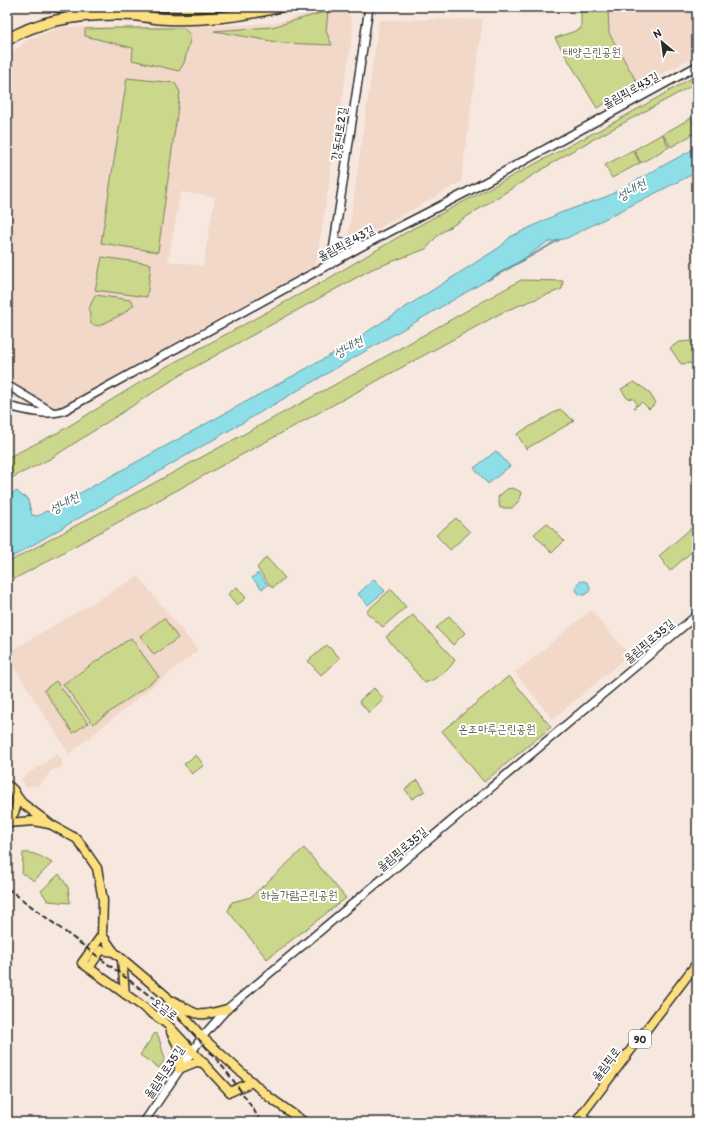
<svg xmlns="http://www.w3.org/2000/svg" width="704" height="1129" viewBox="0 0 704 1129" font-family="Itim,'Poor Story',sans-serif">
  <rect width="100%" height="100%" fill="#f7e8df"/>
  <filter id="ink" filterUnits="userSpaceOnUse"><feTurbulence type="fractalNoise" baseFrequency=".025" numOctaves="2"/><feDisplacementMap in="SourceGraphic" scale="8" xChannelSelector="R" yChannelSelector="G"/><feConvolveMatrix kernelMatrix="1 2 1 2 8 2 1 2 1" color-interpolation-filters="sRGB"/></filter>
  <g filter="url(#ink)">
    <g fill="#f1d8c9" fill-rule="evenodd">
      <path d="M332 7H339L348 12 352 22 353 31 316 265 58 408 50 407 7 380V57L27 40 62 27 221 26 274 23ZM181 192 215 197 203 266 168 261Z"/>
      <path d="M608 7H697V55L639 86 609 33Z"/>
      <path d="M483 19 461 182 360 239 348 238 379 20Z"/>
      <path d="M138 576 198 650 69 754 7 656V653Z"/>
      <path d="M591 610 629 655 553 719 515 673Z"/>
      <path d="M57 754 62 760V767L51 771 40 785 26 787 21 779Z"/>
    </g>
    <g fill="#cbd78b" stroke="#7b815b">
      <path d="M581 7H608L609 33 639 86 597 108 555 38 581 29Z"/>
      <path d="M328 11 326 31 332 45 282 43 214 31 272 27Z"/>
      <path d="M118 28H184L191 36 184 63 179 71 132 60 133 48 85 36V29Z"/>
      <path d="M697 75V83L570 152 439 234 426 249 372 269 182 374 50 459 7 480V459L9 457 59 432 162 369 324 281 412 229 620 119Z"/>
      <path d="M127 78 175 83 180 92 158 252 101 243Z"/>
      <path d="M691 118 697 132 671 147 663 134Z"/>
      <path d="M662 134 669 147 641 163 634 150Z"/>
      <path d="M633 150 640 163 612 178 605 165Z"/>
      <path d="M102 257 151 264 147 297 95 290Z"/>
      <path d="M521 280 563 281 562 289 505 311 7 583V563L358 372Z"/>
      <path d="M95 295 131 300 134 305 124 313 99 326 91 324 89 309Z"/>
      <path d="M692 341 697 345V360L694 363 681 364 670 348 679 342Z"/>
      <path d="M634 382 648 391 656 403 649 409 642 402 634 408 637 404 634 399 627 398 621 389Z"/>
      <path d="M560 409 574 421 526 449 517 434Z"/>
      <path d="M513 488 521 492 519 501 512 508H500L498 497 507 489Z"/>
      <path d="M456 518 470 532 450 550 436 535Z"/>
      <path d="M547 523 564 541 552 553 534 534Z"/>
      <path d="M697 523V547L670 571 659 556Z"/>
      <path d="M266 557 285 578 272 588 257 568Z"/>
      <path d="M237 587 246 598 237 605 228 594Z"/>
      <path d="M391 589 406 607 383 627 366 612Z"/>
      <path d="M413 615 455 660C448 672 438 678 425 683L386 637Z"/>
      <path d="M449 616 465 633 453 645 436 628Z"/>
      <path d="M164 618 178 638 154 655 140 636Z"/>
      <path d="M131 638 159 677 93 724 63 684Z"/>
      <path d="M327 645 340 658 321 675 308 661Z"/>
      <path d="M509 676 551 727 484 782 442 731Z"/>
      <path d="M56 681 88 723 73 733 44 690Z"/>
      <path d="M374 688 384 699 369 713 359 701Z"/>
      <path d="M196 755 204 765 192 774 184 764Z"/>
      <path d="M418 780 425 791 412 799 405 789Z"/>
      <path d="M304 848 346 898 267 959 228 911 232 902 251 897Z"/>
      <path d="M23 853C35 852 42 857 52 863L34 881 26 875 22 874Z"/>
      <path d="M59 874 68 887 70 903 48 901 41 891Z"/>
      <path d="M155 1033 158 1035 165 1059 159 1068 140 1055Z"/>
    </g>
    <g fill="#8ddee7" stroke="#66969c">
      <path d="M697 147V172L567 238 546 243 520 261 7 560V527L9 522 7 496 17 491 22 496 27 497 32 515 38 516 46 511 50 512 61 506 69 497H73L329 356 500 247 510 237 560 213 608 196Z"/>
      <path d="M496 451 510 466 488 484 474 468Z"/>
      <path d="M258 573 268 585 262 589 252 578Z"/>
      <path d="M374 579 385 591 368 605 358 594Z"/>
      <circle cx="583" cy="588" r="7"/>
    </g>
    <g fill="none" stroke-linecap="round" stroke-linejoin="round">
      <path stroke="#66969c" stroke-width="2" d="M488 280 559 240"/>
      <g stroke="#2b2b2b" stroke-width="10">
        <g id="minor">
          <path d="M51 7 90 12"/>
          <path d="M335 242 364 245"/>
          <path d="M331 264 369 7"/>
          <path d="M7 385 52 412"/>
          <path d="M7 406C26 410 47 417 65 410L364 245 467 192 697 66"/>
          <path d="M582 1115 589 1122"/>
          <path d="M144 1122 202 1037 227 1009 697 615"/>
        </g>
      </g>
      <g stroke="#2b2b2b" stroke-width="11">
        <g id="major">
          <path d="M159 7H216"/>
          <path d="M7 785C22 793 18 812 7 821"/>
          <path d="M16 795 22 803 50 824 77 839 97 868 103 900 102 935 114 952 165 995 202 1037 233 1065 269 1097 304 1122"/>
          <path d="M7 823 34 821 49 824"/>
          <path d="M102 935 82 963 167 1024 230 1092 252 1082"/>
          <path d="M122 960 125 994"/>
          <path d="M89 968 101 950 114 952"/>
          <path d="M174 1001C199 1017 198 1017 227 1009"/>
          <path d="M171 1032 180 1050 179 1069 196 1062 204 1063"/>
          <path d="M576 1122 697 963"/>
        </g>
      </g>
      <g stroke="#2b2b2b" stroke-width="13">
        <path id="highway" d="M7 40C44 17 91 13 134 15 145 16 156 19 167 19 204 20 244 16 279 7"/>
      </g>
      <use href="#minor" stroke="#fff" stroke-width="7"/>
      <use href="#major" stroke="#fce080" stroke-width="8"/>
      <use href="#highway" stroke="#fce080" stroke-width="10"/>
      <path stroke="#2b2b2b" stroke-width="2" stroke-dasharray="6 3" stroke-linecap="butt" d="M7 888 170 1011C206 1044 236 1080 261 1122"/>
    </g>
  </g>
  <g text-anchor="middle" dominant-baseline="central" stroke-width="4" stroke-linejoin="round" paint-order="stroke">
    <rect fill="#fff" stroke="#6b6b6b" stroke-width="1" x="629" y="1030" width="22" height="18" rx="3"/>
    <g font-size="11" font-weight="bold" fill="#2b2b2b">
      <text x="640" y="1039">90</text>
    </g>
    <g font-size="12" fill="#5b5f48" stroke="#fff">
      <text x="592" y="52">태양근린공원</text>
      <text x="497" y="729">온조마루근린공원</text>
      <text x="299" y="895">하늘가람근린공원</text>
    </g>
    <g font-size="12" fill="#2b2b2b" stroke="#fff">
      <text transform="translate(631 90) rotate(-29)">올림픽로43길</text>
      <text transform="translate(339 134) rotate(-82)">강동대로2길</text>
      <text transform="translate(346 243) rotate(-28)">올림픽로43길</text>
      <text transform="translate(649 641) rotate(-40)">올림픽로35길</text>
      <text transform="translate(402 849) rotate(-40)">올림픽로35길</text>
      <text transform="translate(165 1009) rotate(38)">오금로</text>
      <text transform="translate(606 1064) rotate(-52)">올림픽로</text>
      <text transform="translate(164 1072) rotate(-56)">올림픽로35길</text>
    </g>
    <g font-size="13" font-style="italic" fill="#486163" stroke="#fff">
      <text transform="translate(631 190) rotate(-29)">성내천</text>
      <text transform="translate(348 347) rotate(-29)">성내천</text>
      <text transform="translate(64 503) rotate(-29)">성내천</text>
    </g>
  </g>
  <rect width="704" height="1129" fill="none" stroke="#fff" stroke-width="24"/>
  <rect x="12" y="12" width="680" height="1105" fill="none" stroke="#2b2b2b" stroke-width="1.5" filter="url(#ink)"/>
  <g transform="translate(662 42) rotate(331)" stroke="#ffffff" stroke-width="3" paint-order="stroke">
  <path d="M0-3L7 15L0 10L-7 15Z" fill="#2b2b2b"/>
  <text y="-6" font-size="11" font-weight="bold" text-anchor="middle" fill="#2b2b2b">N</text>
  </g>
</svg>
